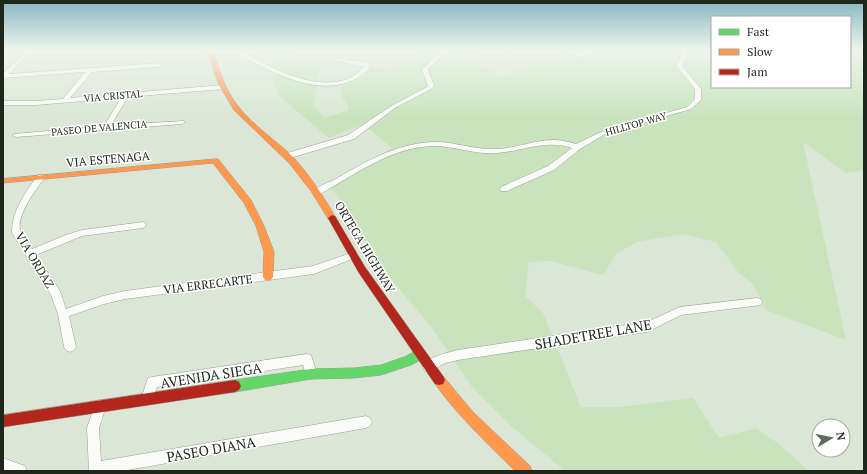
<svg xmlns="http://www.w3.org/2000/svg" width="867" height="474" viewBox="0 0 867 474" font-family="'PT Serif',serif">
  <rect width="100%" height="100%" fill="#dbe6d6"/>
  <path fill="#c9e4bd" d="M262 50H290L294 57 320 70 313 106 325 118 348 110V105L341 97 340 87 365 76 371 68 395 70 422 50H477L464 60 502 76 584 50H712V87H850V50H864V170L846 173 803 142 846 340 766 310 753 284 738 272 716 242 682 234 637 242 616 254 603 275 550 261 529 262 525 296 543 313 581 407H619L693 398 719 438 756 428 779 444 809 471H565L511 426 472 387 432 328 368 251 355 222 330 186 392 148 363 124 329 138 280 97 273 80 283 68 258 55Z"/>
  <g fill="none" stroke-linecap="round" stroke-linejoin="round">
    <g stroke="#98a194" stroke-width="1">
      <g id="street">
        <path d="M3 50H12L3 53Z"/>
        <path d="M26 50H32L9 74 160 63 163 65 160 67 92 72 70 98 223 85 226 87 223 89 128 97 111 125 184 121 185 122 182 124 16 137 12 135 14 134 104 126 121 98 36 105H3V101H36L63 99 85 72 3 78V74Z"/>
        <path d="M231 50H239C271 67 313 93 350 78 355 76 360 70 365 67L332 60V58L366 62 371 67C340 100 293 83 259 65 250 61 239 56 231 50Z"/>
        <path d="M443 50H449L428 69 434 86 431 89 395 108 354 139 290 158H284L283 156 284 154 348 135 391 106 427 87 428 86 422 69Z"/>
        <path d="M561 50H571L582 53 590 50H599L582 57Z"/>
        <path d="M682 50H688L686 59 682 66 701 89V100L691 109 605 134 580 149 554 170 507 191H501L500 189 501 187 548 166 572 148C546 139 523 151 497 153 476 155 455 146 434 146 391 147 356 174 320 194H314L313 192C318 186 327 183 334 180 365 162 395 144 432 142 453 141 474 150 496 149 526 148 544 133 576 144L601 132 687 107 695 99V89L676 66 680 59Z"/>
        <path d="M38 175H41L45 177C36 190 14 217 21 234 23 239 28 244 32 249L66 235 82 230 143 222 147 225 143 228 82 236 36 255 60 291 66 309 103 296 125 291 313 266 354 252 357 253 359 255 357 257 314 274 125 299 104 304 69 316 76 347 74 350 70 352 66 350 64 347 58 314 51 295 12 233C12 210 25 193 38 175Z"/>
        <path d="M757 298 761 299 762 302 761 305 681 315 647 332 458 360 445 363 429 372 425 371 423 367C429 356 447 353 458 350L647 322 680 307Z"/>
        <path d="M307 354 311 355 317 374 315 378 311 379 307 378 303 365 157 387 151 403 147 405 143 403 141 399 148 378 152 377Z"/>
        <path d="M100 400 104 402 106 406 99 428 101 461 366 416 370 418 372 422 370 426 366 428 122 471H89L87 428 96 402Z"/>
        <path d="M3 458 25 466 27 471H3Z"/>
      </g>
    </g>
    <g stroke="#98a194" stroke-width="1">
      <path id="fast" d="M420 349 424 350 426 354 424 358 411 365 381 375 354 378 311 379 235 392 231 390 229 386 231 382 235 380 311 369 354 368 381 365 404 357Z"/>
    </g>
    <g stroke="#98a194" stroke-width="1">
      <g id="slow">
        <path d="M207 50H213C219 69 225 90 238 106 253 126 276 140 294 158 310 176 324 197 336 218L335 220H329L311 191 289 163 234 110 219 85Z"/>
        <path d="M215 159H218L251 200 264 226 274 252 273 277 271 280H265L263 277 264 252 256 226 244 203 213 163 3 183V179Z"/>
        <path d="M439 375 443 376 473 412 530 466 532 471H515C487 443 458 416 435 384L433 380 435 376Z"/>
      </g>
    </g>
    <g stroke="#98a194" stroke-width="1">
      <g id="jam">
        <path d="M332 215 335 216 365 267 443 376 445 380 443 384 439 385 435 384 359 273 328 218Z"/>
        <path d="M235 380 239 382 241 386 239 390 235 392 3 427V415Z"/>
      </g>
    </g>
    <use href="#street" fill="#fafbf9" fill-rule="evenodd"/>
    <use href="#fast" fill="#63d668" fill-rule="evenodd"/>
    <use href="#slow" fill="#ff974d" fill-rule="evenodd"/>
    <use href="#jam" fill="#b3261e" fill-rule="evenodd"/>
  </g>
  <linearGradient id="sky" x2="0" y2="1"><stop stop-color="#87b7c0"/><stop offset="0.43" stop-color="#eff4ed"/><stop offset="1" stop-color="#eff4ed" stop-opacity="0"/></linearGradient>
  <rect width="867" height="117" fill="url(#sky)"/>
  <g text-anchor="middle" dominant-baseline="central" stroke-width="3" stroke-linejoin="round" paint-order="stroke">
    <g font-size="10" fill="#1f271c" stroke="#fff">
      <text transform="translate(113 96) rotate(-5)">VIA CRISTAL</text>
      <text transform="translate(636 124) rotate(-16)">HILLTOP WAY</text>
      <text transform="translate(99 128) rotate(-5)">PASEO DE VALENCIA</text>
    </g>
    <g font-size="12" fill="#1f271c" stroke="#fff">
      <text transform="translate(108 159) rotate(-5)">VIA ESTENAGA</text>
      <text transform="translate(365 247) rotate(59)">ORTEGA HIGHWAY</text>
      <text transform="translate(35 260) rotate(59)">VIA ORDAZ</text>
      <text transform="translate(208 284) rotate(-7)">VIA ERRECARTE</text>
    </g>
    <g font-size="14" fill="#1f271c" stroke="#fff">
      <text transform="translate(593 334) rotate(-10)">SHADETREE LANE</text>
      <text transform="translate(211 375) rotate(-9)">AVENIDA SIEGA</text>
      <text transform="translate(211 449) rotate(-10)">PASEO DIANA</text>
    </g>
  </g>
  <rect width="867" height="474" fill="none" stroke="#1f271c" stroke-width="8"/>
  <rect x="711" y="16" width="140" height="72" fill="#ffffff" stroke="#a5a9a4"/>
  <rect x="719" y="29" width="20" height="6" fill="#63d668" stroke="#a5a9a4"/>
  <text x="747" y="36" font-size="12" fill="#1f271c">Fast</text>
  <rect x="719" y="49" width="20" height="6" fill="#ff974d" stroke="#a5a9a4"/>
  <text x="747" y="56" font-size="12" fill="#1f271c">Slow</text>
  <rect x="719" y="69" width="20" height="6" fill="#b3261e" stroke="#a5a9a4"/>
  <text x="747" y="76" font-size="12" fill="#1f271c">Jam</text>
  <g transform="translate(831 438) rotate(80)"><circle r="19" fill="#ffffff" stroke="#a5a9a4"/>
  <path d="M0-3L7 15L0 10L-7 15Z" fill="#616a5d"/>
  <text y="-6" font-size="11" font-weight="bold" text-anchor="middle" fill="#1f271c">N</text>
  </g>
</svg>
